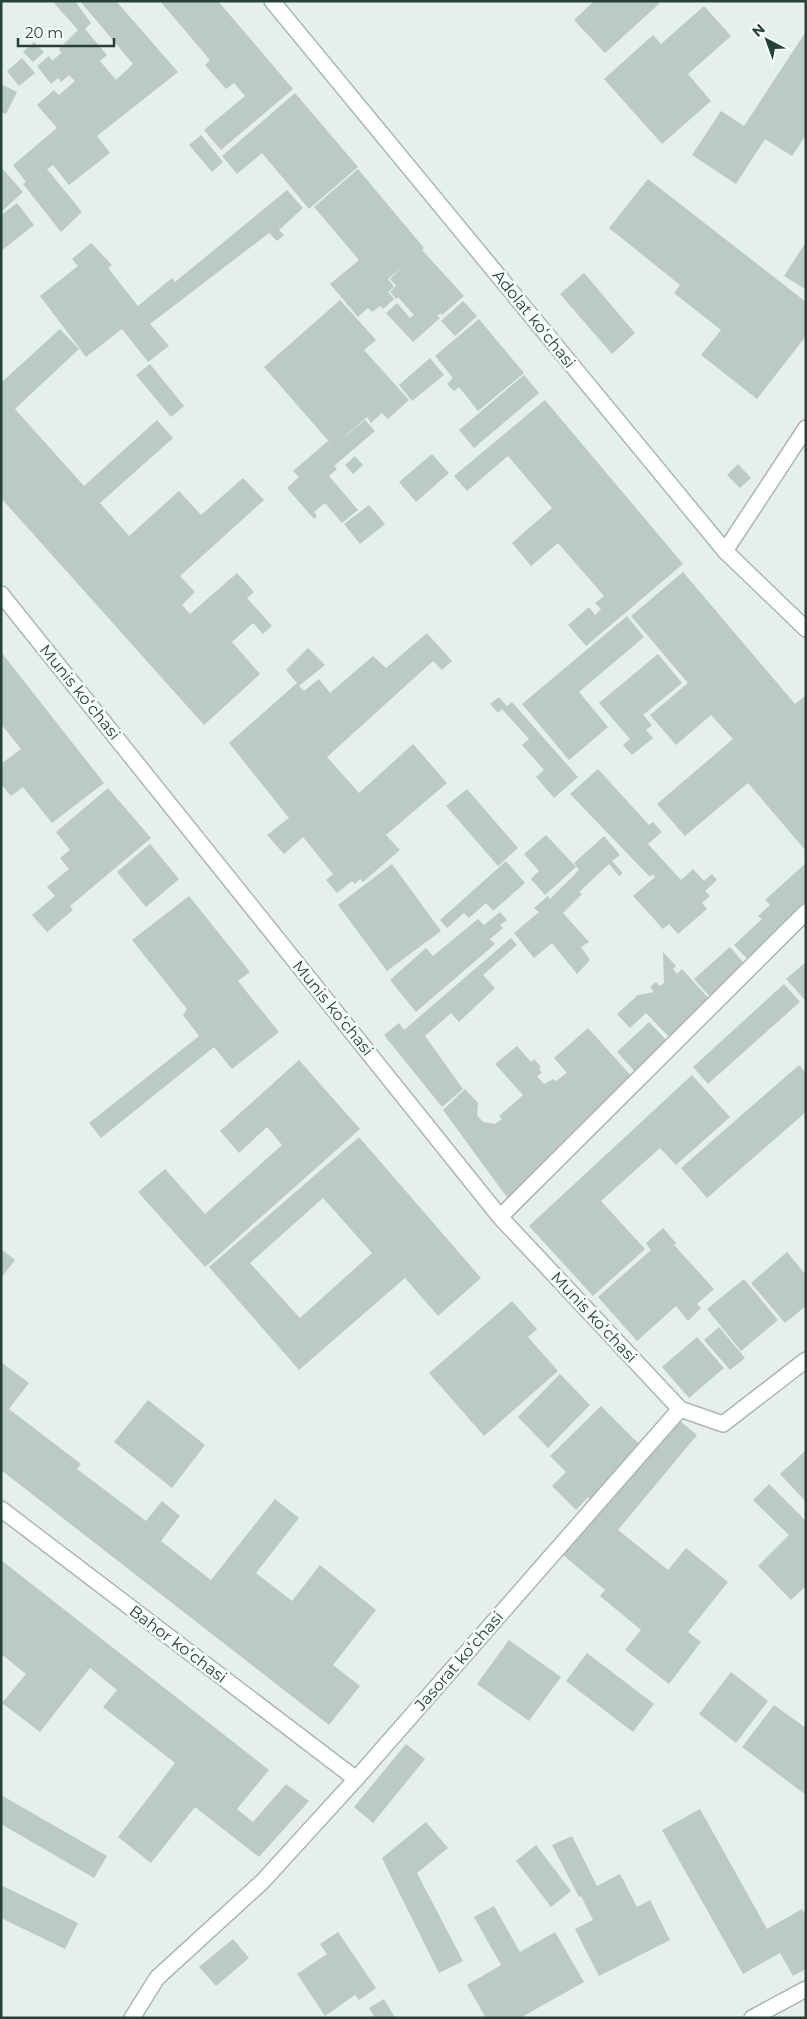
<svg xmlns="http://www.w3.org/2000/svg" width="807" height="2019" viewBox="0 0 807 2019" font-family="Montserrat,sans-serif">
  <rect width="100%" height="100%" fill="#e6efeb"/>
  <g fill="#bbcac4" fill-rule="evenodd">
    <path d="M57 1H75L91 23 85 29 107 55 100 61 116 80 133 64 80 1H116L178 72 97 136 110 153 69 185 53 165 47 169 82 212 61 232 23 184 26 182 13 165 57 128 37 105 54 90 59 95 75 81 69 75 61 82 58 78 51 84 37 66 49 56 52 61 61 53 59 49 78 30 54 3Z"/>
    <path d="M160 1H218L293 89 221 150 204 130 245 96 234 83 226 89 205 65 210 60Z"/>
    <path d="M594 1H658L660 3 605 53 574 20Z"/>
    <path d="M704 6 731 36 688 74 711 101 662 144 604 79 653 35 661 44Z"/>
    <path d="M805 33 806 135 792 156 765 139 736 184 692 155 721 111 744 126Z"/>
    <path d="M34 42 44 52 33 62 23 52Z"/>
    <path d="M22 58 35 73 19 86 7 71Z"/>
    <path d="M1 84 17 92 6 114 1 112Z"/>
    <path d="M295 93 358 167 309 209 262 153 237 174 222 156Z"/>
    <path d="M201 135 223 162 212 172 189 145Z"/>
    <path d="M1 167 23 192 1 212Z"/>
    <path d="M358 169 424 248 422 250 464 296 442 315 441 313 437 316 440 318 413 342 386 313 397 303 410 318 414 315 398 297 396 299 390 292 396 286 390 279 403 266 388 279 394 287 388 292 394 299 383 309 380 306 372 312 368 308 358 317 330 284 359 260 314 207Z"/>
    <path d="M648 179 806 302V336L757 399 701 355 721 330 674 293 680 285 609 228Z"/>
    <path d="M287 190 303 208 279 230 284 235 277 241 269 233 150 324 169 346 148 362 122 329 86 357 40 296 78 266 72 259 91 243 112 265 108 268 138 306 172 278 175 282Z"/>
    <path d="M17 203 34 225 1 251V215Z"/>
    <path d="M806 242V288L805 289 784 276Z"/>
    <path d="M584 273 635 333 612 354 560 294Z"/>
    <path d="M340 300 376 340 364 350 409 400 388 419 382 413 371 423 367 417 336 444 365 420 375 431 334 466 337 469 329 476 358 510 342 523 325 503 314 512 317 516 314 519 287 488 299 477 293 471 328 441 332 445 264 367Z"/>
    <path d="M463 301 477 316 455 336 441 321Z"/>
    <path d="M479 319 524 373 478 411 459 387 454 391 447 384 453 378 435 356Z"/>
    <path d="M60 329 79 349 15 409 84 486 157 420 173 438 100 503 129 536 179 491 201 515 243 478 264 500 180 576 195 592 182 605 190 614 237 573 254 592 247 598 272 626 263 634 253 623 232 642 260 674 204 725 1 498V379L3 381Z"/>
    <path d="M430 358 444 375 412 401 399 385Z"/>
    <path d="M150 364 184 406 171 417 136 375Z"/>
    <path d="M524 375 539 393 474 448 459 430Z"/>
    <path d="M545 400 683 564 586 646 568 625 589 607 595 615 601 609 595 603 604 596 558 543 531 566 512 543 552 508 508 456 467 491 454 476Z"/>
    <path d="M432 454 449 473 416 502 399 482Z"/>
    <path d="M355 456 363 465 353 474 345 465Z"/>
    <path d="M738 464 751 478 740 488 727 475Z"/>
    <path d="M369 505 385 524 360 544 344 524Z"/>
    <path d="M683 572 795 704 806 695V851L748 783 685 836 657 804 733 739 711 715 676 745 650 715 688 683 631 616Z"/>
    <path d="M627 616 644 637 579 692 608 727 569 760 522 704Z"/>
    <path d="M427 633 452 661 442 670 433 661 327 757 359 793 413 744 447 783 386 835 400 850 363 882 360 879 355 884 352 881 337 893 326 880 333 874 303 837 284 854 267 835 289 818 229 743 297 683 286 670 308 648 325 665 299 686 304 691 319 679 330 693 373 656 386 668Z"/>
    <path d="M1 652 104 783 52 823 23 787 11 796 1 784V764L21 749 1 724Z"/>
    <path d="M658 654 682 683 643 715 652 725 646 730 653 738 632 755 623 745 630 739 599 703Z"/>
    <path d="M499 697 507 706 512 702 578 777 554 798 536 777 544 770 522 745 529 739 502 709 498 713 490 704Z"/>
    <path d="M598 769 649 825 653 822 662 832 648 844 681 880 693 869 704 881 712 874 717 880 705 891 710 896 702 903 707 909 678 934 669 924 663 929 633 896 655 877 653 874 650 877 570 794Z"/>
    <path d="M108 788 151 838 70 906 73 910 47 932 32 915 55 896 47 887 69 869 60 858 70 850 56 832Z"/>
    <path d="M467 789 518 848 498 866 446 806Z"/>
    <path d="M546 835 576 867 545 895 531 879 539 871 524 854Z"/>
    <path d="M604 836 620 855 612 861 623 873 619 876 609 864 579 892 582 894 563 913 589 942 581 947 590 960 577 974 552 943 534 958 514 933 539 912 534 908 548 896 550 899 579 870 574 863Z"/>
    <path d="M150 844 179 879 146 907 117 872Z"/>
    <path d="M506 861 525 883 493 911 486 903 469 918 464 913 447 928 440 920Z"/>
    <path d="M806 863V912L750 962 734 945 762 919 758 916 770 905 765 900Z"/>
    <path d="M392 864 441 931 387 971 338 905Z"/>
    <path d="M189 896 250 972 238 981 279 1032 232 1069 214 1047 101 1138 89 1123 199 1036 183 1015 187 1009 132 940Z"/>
    <path d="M500 912 507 920 500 925 503 928 490 939 495 944 416 1012 390 980 426 948 433 956 478 919 484 925Z"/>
    <path d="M511 938 517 945 483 975 495 988 459 1022 451 1013 425 1036 463 1089 442 1107 384 1035 399 1023 404 1030Z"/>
    <path d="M730 947 748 968 713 1000 694 979Z"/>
    <path d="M663 952 676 966 673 969 677 974 682 969 711 1001 670 1038 646 1013 630 1028 617 1014 638 995 654 992 650 987 656 982 660 986 664 983Z"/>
    <path d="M806 962V1001L786 979Z"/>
    <path d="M784 984 800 1002 708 1084 693 1067Z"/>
    <path d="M649 1022 669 1043 637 1074 617 1052Z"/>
    <path d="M588 1028 634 1079 509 1200 443 1110 465 1089 478 1103 477 1115 483 1122 495 1124 502 1119 499 1116 523 1095 495 1064 517 1046 531 1062 534 1059 541 1067 539 1069 542 1073 537 1076 544 1084 553 1079 556 1081 567 1073 554 1058Z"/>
    <path d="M299 1060 360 1129 205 1267 138 1192 165 1169 205 1214 282 1145 267 1127 239 1153 220 1131Z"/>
    <path d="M799 1065 806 1073V1112L707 1198 681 1168Z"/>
    <path d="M692 1075 730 1117 676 1165 660 1148 601 1201 645 1249 593 1296 529 1226Z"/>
    <path d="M359 1137 481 1278 438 1316 405 1278 299 1370 209 1267ZM323 1198 372 1253 300 1318 250 1263Z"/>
    <path d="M663 1228 676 1243 674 1245 714 1289 697 1304 701 1308 688 1321 676 1306 637 1341 598 1297 651 1250 646 1243Z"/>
    <path d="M1 1249 15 1260 1 1278Z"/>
    <path d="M787 1252 806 1275V1306L785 1323 751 1283Z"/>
    <path d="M744 1279 778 1320 741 1351 707 1309Z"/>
    <path d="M512 1301 537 1329 528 1337 558 1371 484 1436 429 1373Z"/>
    <path d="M719 1327 745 1358 730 1370 704 1340Z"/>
    <path d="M697 1337 724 1368 689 1398 662 1367Z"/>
    <path d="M1 1362 29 1383 9 1409 81 1464 77 1469 146 1521 162 1501 180 1516 161 1541 211 1580 275 1499 299 1518 256 1573 292 1601 320 1565 376 1610 333 1665 360 1686 329 1725 1 1470Z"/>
    <path d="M560 1374 590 1405 548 1448 518 1417Z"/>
    <path d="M148 1400 205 1445 172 1488 114 1442Z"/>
    <path d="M601 1406 644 1449 592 1501 588 1497 576 1510 552 1486 566 1472 550 1456Z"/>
    <path d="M675 1417 697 1435 618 1530 668 1570 686 1548 728 1582 688 1632 701 1642 669 1684 625 1650 641 1630 600 1596 605 1590 563 1555Z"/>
    <path d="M806 1450V1502L780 1474Z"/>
    <path d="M769 1484 806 1521V1586L791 1600 758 1566 789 1535 753 1500Z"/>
    <path d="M1 1560 269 1770 237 1809 253 1822 286 1784 309 1801 259 1857 195 1807 151 1863 118 1837 175 1763 103 1707 117 1690 90 1668 40 1732 2 1703 26 1674 1 1654Z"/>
    <path d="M509 1640 561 1677 529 1721 477 1684Z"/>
    <path d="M587 1653 654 1704 633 1732 566 1681Z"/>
    <path d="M731 1672 768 1701 736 1743 699 1714Z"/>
    <path d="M774 1705 806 1728V1795L742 1747Z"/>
    <path d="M406 1744 425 1759 373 1823 354 1807Z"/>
    <path d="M1 1795 107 1856 94 1878 1 1824Z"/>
    <path d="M700 1809 767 1929 802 1909 806 1916V1969L793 1976 780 1953 743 1974 662 1830Z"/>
    <path d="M426 1822 448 1848 417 1873 463 1961 439 1973 382 1858Z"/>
    <path d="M572 1836 597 1886 620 1874 637 1907 650 1900 670 1940 599 1976 575 1929 593 1920 581 1896 579 1897 552 1845Z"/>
    <path d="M536 1845 571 1891 551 1907 516 1861Z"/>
    <path d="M1 1885 78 1923 65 1949 1 1918Z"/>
    <path d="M494 1906 520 1952 555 1932 584 1982 520 2018H486L467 1985 501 1965 474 1917Z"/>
    <path d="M338 1932 376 1988 359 2000 355 1995 325 2016 297 1974 327 1954 320 1944Z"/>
    <path d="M233 1939 249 1958 216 1986 199 1967Z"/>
    <path d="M384 1999 395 2018H375L369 2008Z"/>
  </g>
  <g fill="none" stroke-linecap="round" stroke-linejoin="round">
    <g stroke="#a8b8b2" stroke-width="18">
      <g id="street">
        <path d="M725 551 806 428"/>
        <path d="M1 594 500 1217 680 1409 723 1424 806 1360"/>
        <path d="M500 1217 806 912"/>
        <path d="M1 1509 356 1779"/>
        <path d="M132 2018 157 1978 263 1881 356 1779 680 1409"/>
        <path d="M752 2018 806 1989"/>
      </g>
    </g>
    <g stroke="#a4bbb3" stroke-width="18">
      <path id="secondary" d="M272 1 725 551 806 629"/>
    </g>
    <use href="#street" stroke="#fff" stroke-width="15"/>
    <use href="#secondary" stroke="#fff" stroke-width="15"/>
  </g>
  <g text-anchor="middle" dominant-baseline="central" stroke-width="5" stroke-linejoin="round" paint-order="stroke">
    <g font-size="16" fill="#24423a" stroke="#f7fbf9">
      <text transform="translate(534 319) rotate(51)">Adolat koʻchasi</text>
      <text transform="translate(80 692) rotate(51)">Munis koʻchasi</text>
      <text transform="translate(333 1008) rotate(51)">Munis koʻchasi</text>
      <text transform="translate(594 1317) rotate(47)">Munis koʻchasi</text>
      <text transform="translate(178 1644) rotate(37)">Bahor koʻchasi</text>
      <text transform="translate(459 1661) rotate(-49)">Jasorat koʻchasi</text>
    </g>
  </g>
  <rect width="807" height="2019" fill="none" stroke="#24423a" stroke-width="5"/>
  <g transform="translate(767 40) rotate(319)" stroke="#f7fbf9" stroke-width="4" paint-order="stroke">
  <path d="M0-4L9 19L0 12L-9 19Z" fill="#24423a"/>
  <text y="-8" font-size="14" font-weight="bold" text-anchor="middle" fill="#24423a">N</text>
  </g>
  <path d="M18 38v8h96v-8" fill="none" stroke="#24423a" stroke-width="2.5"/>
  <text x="25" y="38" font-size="15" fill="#24423a" stroke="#f7fbf9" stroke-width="4" paint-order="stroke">20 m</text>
</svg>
